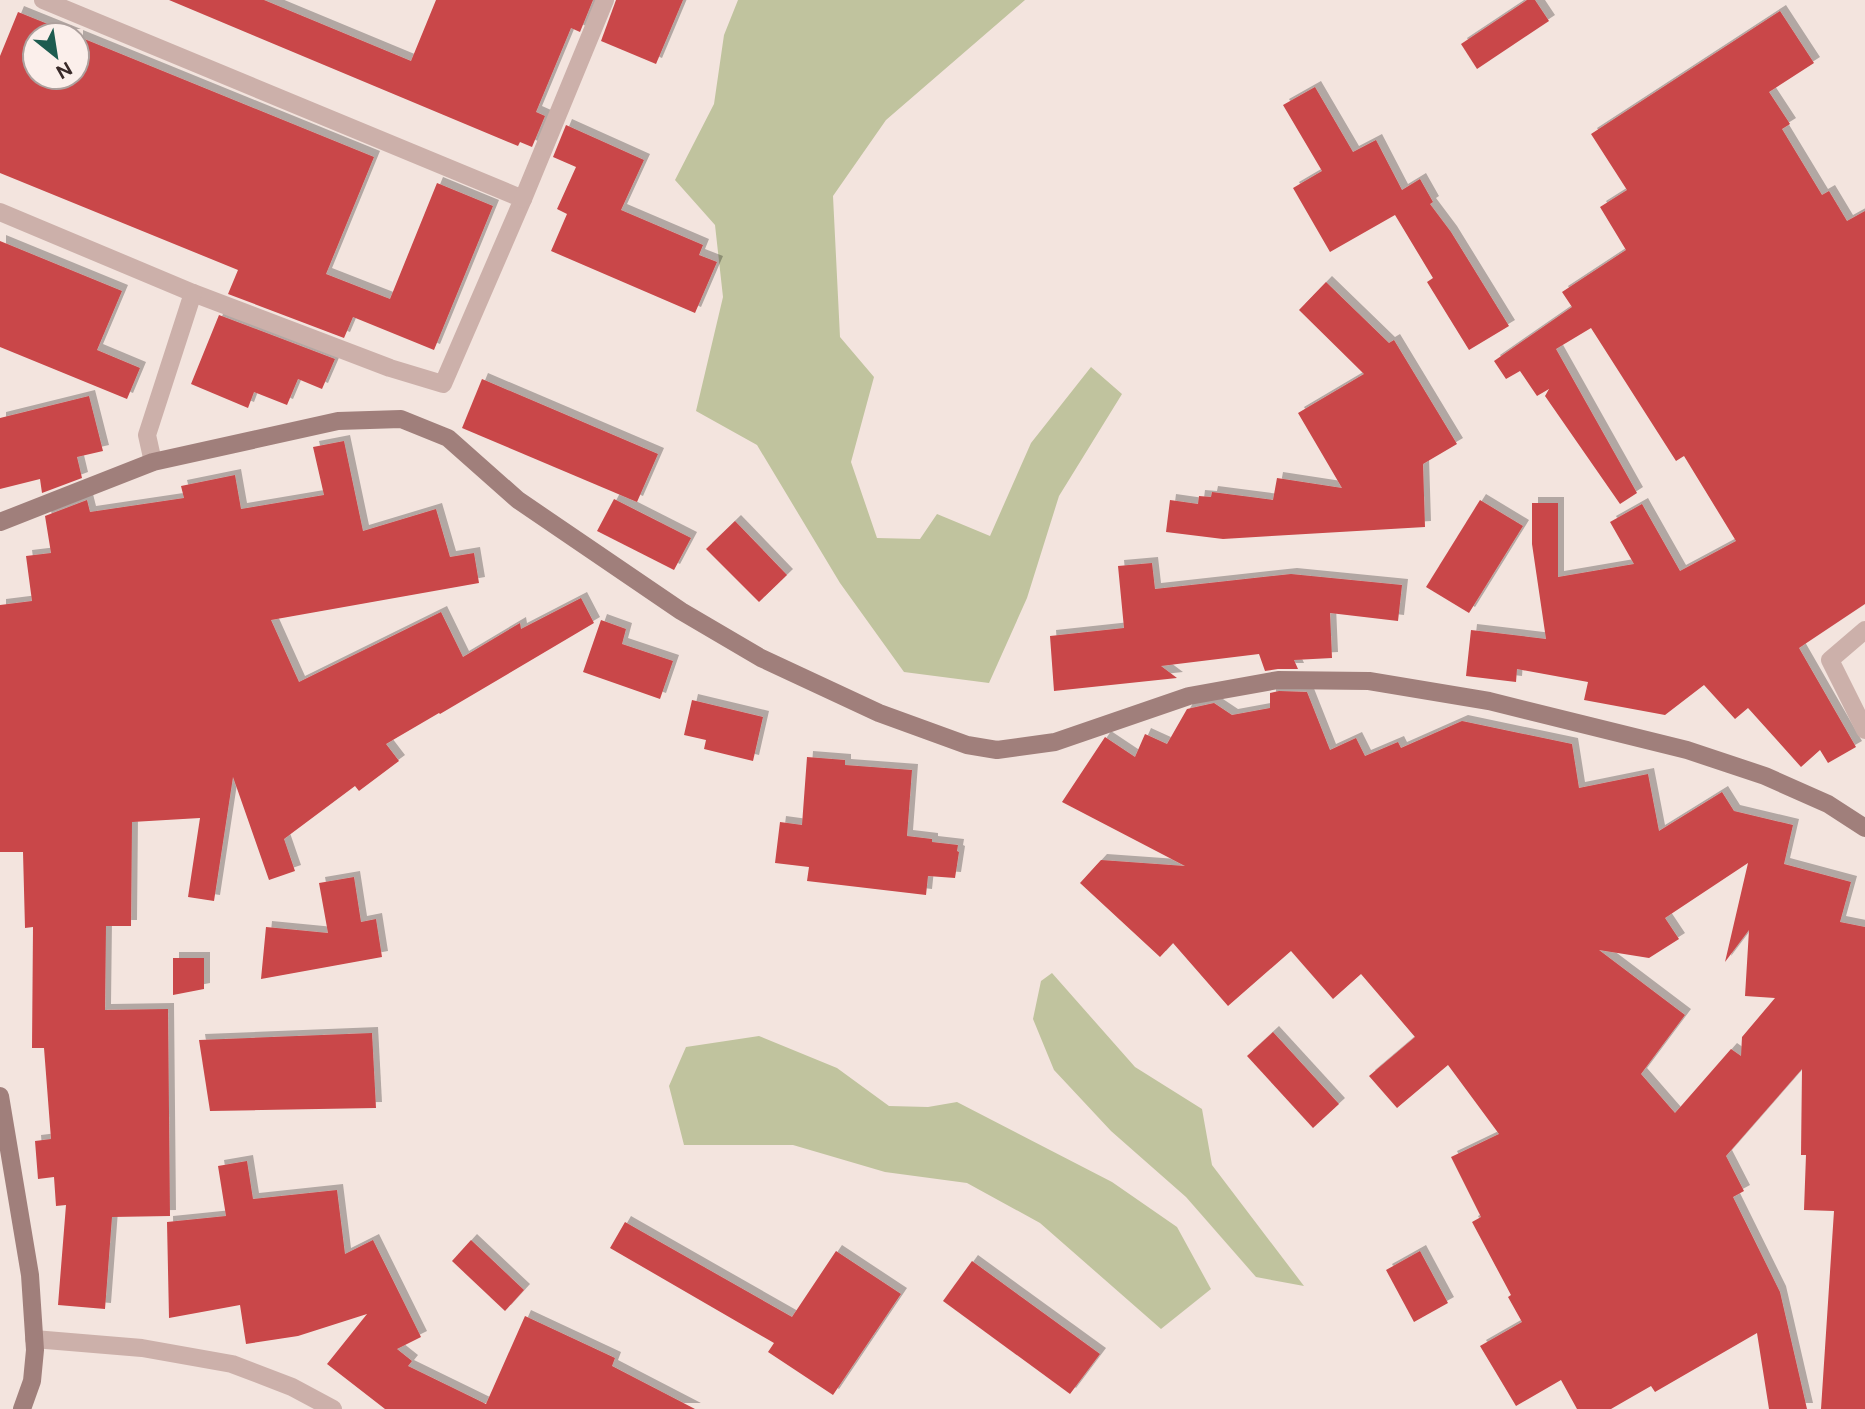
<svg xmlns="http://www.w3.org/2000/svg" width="1865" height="1409" viewBox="0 0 1865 1409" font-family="Figtree,sans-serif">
  <defs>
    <filter id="shadow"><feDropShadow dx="6" dy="-6" stdDeviation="0" flood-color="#0004"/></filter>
  </defs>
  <rect width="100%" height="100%" fill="#f3e4de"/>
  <g fill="#c0c39e">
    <path d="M738 0H1025L886 120 833 196 840 337 874 377 851 462 877 538 920 539 937 514 990 536 1031 443 1091 367 1122 394 1059 496 1027 598 989 683 904 672 840 583 757 445 696 411 723 297 715 225 675 180 714 104 724 35Z"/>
    <path d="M1052 973 1135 1067 1202 1109 1212 1165 1304 1286 1256 1277 1186 1197 1111 1131 1054 1070 1033 1019 1041 981Z"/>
    <path d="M759 1036 837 1068 889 1106 928 1107 957 1102 1112 1182 1177 1227 1211 1289 1161 1329 1040 1223 967 1183 885 1172 793 1145H684L669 1086 686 1047Z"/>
  </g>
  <g fill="#c94749" fill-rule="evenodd" filter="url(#shadow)">
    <path d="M169 0H264L411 61 436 0H593L580 32 571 28 536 112 545 116 532 147 520 142 518 146Z"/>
    <path d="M616 0H683L656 64 601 41Z"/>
    <path d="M1527 0H1535L1549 21 1477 69 1461 44Z"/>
    <path d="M1780 11 1814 63 1769 92 1790 124 1782 129 1822 195 1829 191 1847 221 1865 211V604L1799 648 1856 747 1828 763 1820 750 1801 767 1748 708 1735 719 1704 685 1665 715 1584 700 1588 682 1517 669 1516 682 1466 676 1471 630 1546 639 1532 544V503H1558V577L1634 564 1610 522 1642 504 1680 571 1736 541 1684 456 1676 461 1591 328 1556 349 1637 493 1620 504 1545 396 1549 389 1537 396 1520 371 1506 379 1494 361 1572 307 1562 292 1626 250 1600 207 1627 190 1591 134Z"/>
    <path d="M18 12 75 35H35V77H77V36L374 157 326 274 390 299 437 183 493 206 434 350 353 317 344 338 228 294 238 270 0 173V56Z"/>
    <path d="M1315 87 1353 152 1376 140 1402 190 1420 179 1433 202 1430 204 1451 232 1509 326 1469 350 1427 282 1433 278 1395 215 1330 252 1293 188 1322 171 1283 105Z"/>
    <path d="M566 125 644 160 621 210 703 245 699 255 717 262 695 313 551 251 567 214 557 209 576 167 553 157Z"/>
    <path d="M0 241 122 291 97 350 140 368 127 399 0 347Z"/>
    <path d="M1326 282 1389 343 1394 340 1457 444 1423 464 1425 527 1223 539 1166 532 1170 500 1198 504 1199 496 1211 497 1212 492 1273 500 1277 478 1342 488 1298 413 1364 374 1299 310Z"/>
    <path d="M219 315 335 359 322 389 298 379 287 405 254 392 248 408 191 384Z"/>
    <path d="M482 379 658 454 637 502 462 428Z"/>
    <path d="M89 396 103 451 77 457 82 478 42 493 40 479 0 489V418Z"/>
    <path d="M344 441 363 531 436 509 450 557 474 553 479 583 271 620 299 682 441 612 463 657 520 623 521 629 581 598 594 623 440 714 439 713 386 744 399 761 359 791 355 786 284 839 295 871 269 880 233 777 214 901 188 897 200 818 132 822 131 926H106L105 1010 168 1009 170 1216 112 1217 105 1309 58 1305 66 1205 56 1206 54 1177 38 1179 35 1141 51 1139 44 1048H32L33 927 25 928 23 852H0V605L32 601 26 556 51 553 45 516 87 500 90 512 184 498 181 486 235 475 241 509 324 495 313 447Z"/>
    <path d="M614 499 691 538 674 570 597 531Z"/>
    <path d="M1480 500 1523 526 1469 613 1426 587Z"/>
    <path d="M735 521 787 575 759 602 706 549Z"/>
    <path d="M1152 563 1155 589 1291 574 1402 585 1398 621 1330 613 1332 658 1294 660 1298 669H1278L1265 671 1259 654 1161 666 1177 678 1054 691 1050 636 1124 628 1118 566Z"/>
    <path d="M601 620 626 629 622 644 673 661 660 699 583 672Z"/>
    <path d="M1279 691 1307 692 1330 750 1356 738 1365 756 1398 742 1401 748 1462 721 1572 744 1579 788 1648 774 1659 831 1722 792 1734 811 1793 825 1784 864 1851 882 1840 922 1865 927V1409H1821L1834 1211 1804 1210 1806 1155H1801L1802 1069 1726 1156 1744 1191 1733 1197 1780 1292 1807 1409H1769L1757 1333 1655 1392 1651 1386 1611 1409H1577L1561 1380 1516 1406 1480 1346 1522 1322 1508 1297 1511 1295 1472 1222 1481 1217 1451 1157 1499 1134 1448 1065 1397 1108 1369 1076 1415 1037 1361 974 1333 999 1291 951 1228 1006 1173 943 1160 957 1080 883 1101 860 1185 866 1062 802 1105 737 1135 757 1145 734 1167 744 1187 709 1214 703 1232 715 1270 708V693ZM1748 863 1725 962 1749 930 1745 996 1775 998 1742 1037 1741 1056 1731 1049 1675 1113 1641 1074 1685 1015 1599 950 1649 958 1679 939 1665 918Z"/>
    <path d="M692 700 763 717 753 761 704 749 706 740 684 735Z"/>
    <path d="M807 757 845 760V765L912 770 907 836 932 839V842L958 845 957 851 959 852 955 878 928 876 926 895 807 881 809 867 775 863 780 822 802 825Z"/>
    <path d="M354 877 361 922 376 919 382 957 261 979 266 927 328 933 319 883Z"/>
    <path d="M173 958H204V989L173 995Z"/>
    <path d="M1273 1032 1339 1104 1313 1128 1247 1056Z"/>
    <path d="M372 1033 376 1108 210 1111 199 1040Z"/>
    <path d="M247 1161 253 1199 337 1190 345 1254 373 1240 421 1337 397 1349 412 1361 408 1366 486 1404 525 1316 615 1358 612 1366 695 1409H385L327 1364 367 1314 298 1336 246 1344 240 1305 169 1318 167 1222 226 1216 218 1166Z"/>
    <path d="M625 1222 792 1317 836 1251 901 1294 833 1395 768 1352 774 1343 610 1248Z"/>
    <path d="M471 1240 524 1290 505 1311 452 1261Z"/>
    <path d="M1420 1251 1448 1303 1414 1322 1386 1270Z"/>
    <path d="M972 1261 1100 1354 1070 1394 943 1301Z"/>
  </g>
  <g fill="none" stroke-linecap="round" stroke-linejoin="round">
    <g stroke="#ccb0aa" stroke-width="18">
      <path d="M43 0 523 199 443 384 390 368 193 293"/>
      <path d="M523 199 605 0"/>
      <path d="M0 212 193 293 147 435 153 462"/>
      <path d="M1865 630 1830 660 1865 730"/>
    </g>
    <path stroke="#ccb0aa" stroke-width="18" d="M34 1339 142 1348 232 1364 292 1387 333 1409"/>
    <g stroke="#a07f7b" stroke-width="18">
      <path d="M0 522 153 462 338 421 401 419 448 438 518 500 681 611 761 658 879 713 967 745 997 750 1055 742 1189 696 1278 680 1369 681 1489 701 1687 750 1765 776 1828 804 1865 828"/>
      <path d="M0 1096 30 1275 35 1350 32 1381 22 1409"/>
    </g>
  </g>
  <g transform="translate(56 56) rotate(150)"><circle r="33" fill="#fbefeb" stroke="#ada09d" stroke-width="2"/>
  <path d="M0-5L12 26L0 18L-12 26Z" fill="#1d5c50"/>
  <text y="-10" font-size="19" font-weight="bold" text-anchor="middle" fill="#392a29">N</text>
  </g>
</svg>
